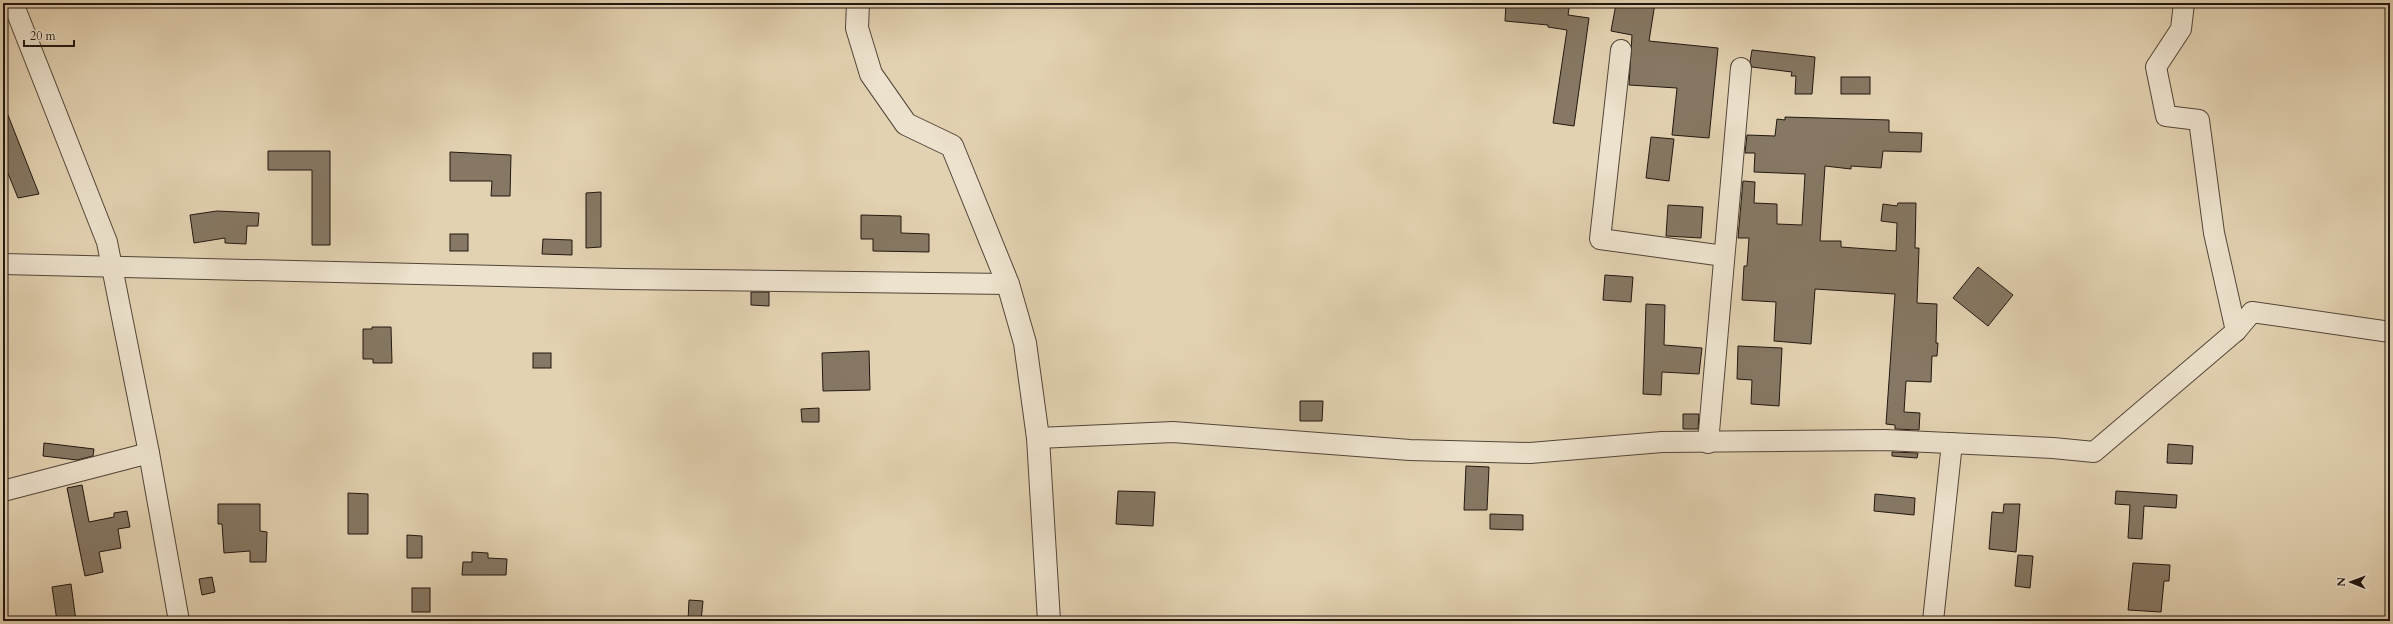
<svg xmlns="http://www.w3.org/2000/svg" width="2393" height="624" viewBox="0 0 2393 624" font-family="Cardo,serif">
  <rect width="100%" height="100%" fill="#e3d2b2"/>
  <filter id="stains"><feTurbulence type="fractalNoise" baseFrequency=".005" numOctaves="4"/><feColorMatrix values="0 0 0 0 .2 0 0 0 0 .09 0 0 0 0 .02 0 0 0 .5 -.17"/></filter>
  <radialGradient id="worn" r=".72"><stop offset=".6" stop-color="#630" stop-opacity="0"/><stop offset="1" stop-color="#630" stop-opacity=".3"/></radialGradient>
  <g fill="#867864" stroke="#211710">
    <path d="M1506 3H1570L1568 15 1589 18 1574 126 1553 123 1567 30 1548 27V25L1505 21Z"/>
    <path d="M1633 3H1655L1649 41 1718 48 1709 138 1672 135 1677 88 1629 85 1632 35 1611 31 1616 4 1632 7Z"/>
    <path d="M1752 50 1815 57 1812 94H1795L1796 76H1791L1792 72 1752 67 1750 62Z"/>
    <rect x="1841" y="77" width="29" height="17"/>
    <path d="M3 105H4L39 194 18 198 3 161Z"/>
    <path d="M1785 117 1889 120V132L1922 133 1921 152 1883 151 1881 168 1851 166V169L1825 166 1820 241H1841V247L1896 251 1897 223 1881 221 1883 204 1897 206 1898 203H1916L1915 248H1919L1917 303 1937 304 1936 343H1938L1937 356H1932L1931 382 1906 381 1904 412 1920 413 1919 430 1895 429V425L1886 424 1895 294 1815 289 1811 344 1774 341 1776 302 1742 300 1744 266H1747L1749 238H1738L1743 181 1755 182 1754 203 1777 204V224L1802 225 1805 174 1754 172 1755 153H1745L1747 135 1775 136 1777 119 1785 120Z"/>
    <path d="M1651 137 1674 139 1669 181 1646 178Z"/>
    <path d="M268 151H330V245H312V170H268Z"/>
    <path d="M450 152 511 155 510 196H491L492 181H450Z"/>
    <path d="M601 192V247L586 248V193Z"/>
    <path d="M1668 205 1703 207 1701 238 1666 236Z"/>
    <path d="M217 211 259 213 258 226H247L246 244 225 243V238L194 243 190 215Z"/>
    <path d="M861 215 901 216V233L929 234V252L873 251V239H861Z"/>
    <rect x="450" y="234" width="18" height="17"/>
    <path d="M543 239 572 240V255L542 254Z"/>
    <path d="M1978 267 2013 295 1988 326 1953 298Z"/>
    <path d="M1605 275 1633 277 1631 302 1603 300Z"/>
    <path d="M751 292H769V306L751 305Z"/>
    <path d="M1646 304 1665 305 1664 345 1702 348 1699 374 1662 372 1661 395 1643 394Z"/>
    <path d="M372 327H391L392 363H373V359H363V329H372Z"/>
    <path d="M1738 346 1782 348 1779 406 1751 404 1752 380 1737 379Z"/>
    <path d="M869 351 870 390 823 391 822 353Z"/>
    <rect x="533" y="353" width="18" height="15"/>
    <path d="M1300 401H1323L1322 421H1300Z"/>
    <path d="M819 408V422H802L801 409Z"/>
    <path d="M1683 414H1699L1698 429H1683Z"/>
    <path d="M44 443 94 449 93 456 77 460 43 456Z"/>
    <path d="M2168 444 2193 446 2192 464 2167 463Z"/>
    <path d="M1892 452 1918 453 1917 458 1892 456Z"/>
    <path d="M1466 466 1489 467 1487 510H1464Z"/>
    <path d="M82 485 89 522 114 517V513L127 511 130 527 118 529 121 548 99 552 103 572 85 576 67 488Z"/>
    <path d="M1118 491 1155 492 1153 526 1116 524Z"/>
    <path d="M2116 491 2177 495 2176 508 2144 506 2142 539 2128 538 2130 505 2115 504Z"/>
    <path d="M348 493 368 494V534H348Z"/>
    <path d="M1875 494 1915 498 1914 515 1874 511Z"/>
    <path d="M218 504H260V531L267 532 266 562H250V551L224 553 222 524H218Z"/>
    <path d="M2004 504H2020L2016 552 1989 549 1992 512 2003 513Z"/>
    <path d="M1490 514 1523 515V530L1490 529Z"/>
    <path d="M407 535 422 536V558H407Z"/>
    <path d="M472 552 488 553V558L507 559 506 575H462L463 562H472Z"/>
    <path d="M2018 555 2033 556 2030 588 2015 586Z"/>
    <path d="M2133 563 2170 565 2169 581H2164L2161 612 2128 610Z"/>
    <path d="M212 577 215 592 202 595 199 579Z"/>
    <path d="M71 584 76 621H57L52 587Z"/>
    <rect x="412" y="588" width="18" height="24"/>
    <path d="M689 600 703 601 701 621H688Z"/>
  </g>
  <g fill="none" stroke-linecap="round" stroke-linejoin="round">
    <g stroke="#524638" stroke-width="22">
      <g id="minor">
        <path d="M13 3 107 242 149 453 179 621"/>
        <path d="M2184 3 2181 29 2156 67 2166 116 2199 120 2214 233 2236 331"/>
        <path d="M1621 50 1600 239 1724 256"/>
        <path d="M3 264 622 279 1008 284"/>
        <path d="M1038 438 1173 432 1410 450 1530 453 1662 442 1885 440 2053 448 2094 452 2236 331 2252 312 2390 332"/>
        <path d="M1708 443 1741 68"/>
        <path d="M3 491 149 453"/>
        <path d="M1933 621 1952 443"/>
      </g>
    </g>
    <g stroke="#524638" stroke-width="24">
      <path id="tertiary" d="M858 3 857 28 871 74 906 124 952 146 1008 284 1025 343 1038 438 1049 621"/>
    </g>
    <use href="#minor" stroke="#ede2cd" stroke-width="20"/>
    <use href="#tertiary" stroke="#ede2cd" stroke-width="22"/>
  </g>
  <rect width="2393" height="624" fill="none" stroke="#e3d2b2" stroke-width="16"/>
  <rect x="4" y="4" width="2385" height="616" fill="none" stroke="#211710" stroke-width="2"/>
  <rect x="8" y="8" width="2377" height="608" fill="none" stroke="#211710"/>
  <g transform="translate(2351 582) rotate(271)" stroke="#ede2cd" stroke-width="3" paint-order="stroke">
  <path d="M0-3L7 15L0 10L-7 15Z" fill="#211710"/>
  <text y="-6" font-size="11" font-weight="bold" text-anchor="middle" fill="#211710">N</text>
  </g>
  <path d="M24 40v6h50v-6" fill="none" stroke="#211710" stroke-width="2"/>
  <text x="30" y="40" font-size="12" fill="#211710" stroke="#ede2cd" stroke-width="3" paint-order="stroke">20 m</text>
  <rect width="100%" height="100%" filter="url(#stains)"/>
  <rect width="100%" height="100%" fill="url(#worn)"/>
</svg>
